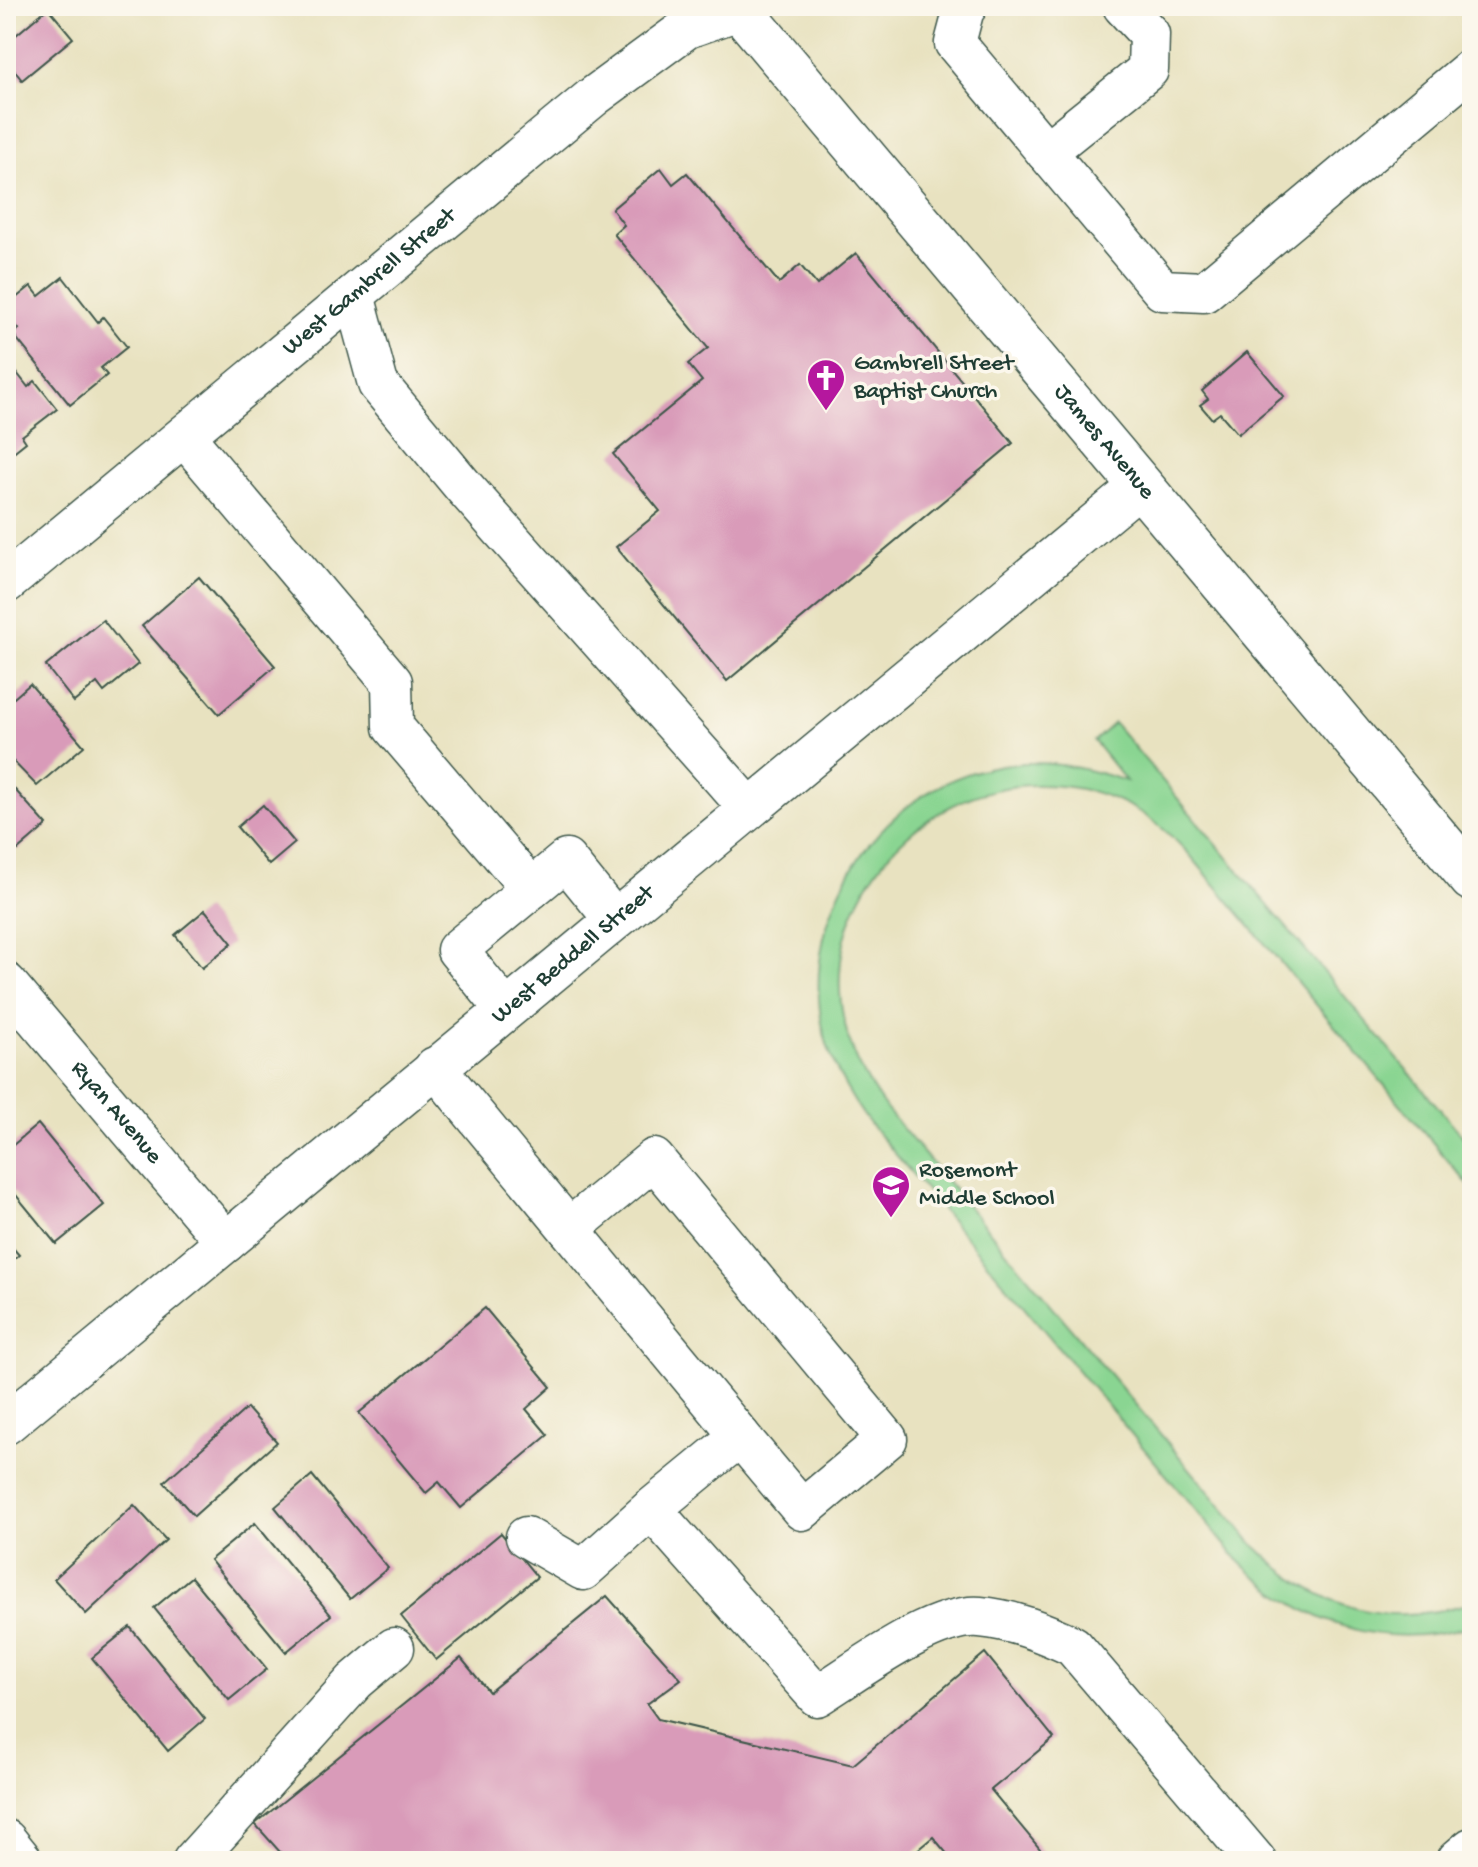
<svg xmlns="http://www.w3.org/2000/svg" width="1478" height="1867" viewBox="0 0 1478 1867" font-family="'Gochi Hand',sans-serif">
  <rect width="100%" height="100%" fill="#fbf7ec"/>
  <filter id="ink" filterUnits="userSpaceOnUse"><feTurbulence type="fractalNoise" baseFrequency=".0125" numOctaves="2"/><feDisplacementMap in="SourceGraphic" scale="16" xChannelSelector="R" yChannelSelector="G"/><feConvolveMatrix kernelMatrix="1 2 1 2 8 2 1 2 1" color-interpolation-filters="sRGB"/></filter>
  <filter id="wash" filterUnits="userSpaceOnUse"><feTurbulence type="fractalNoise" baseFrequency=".006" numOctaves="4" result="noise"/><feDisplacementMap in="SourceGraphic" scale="32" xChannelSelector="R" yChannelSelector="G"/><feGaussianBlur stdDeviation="1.8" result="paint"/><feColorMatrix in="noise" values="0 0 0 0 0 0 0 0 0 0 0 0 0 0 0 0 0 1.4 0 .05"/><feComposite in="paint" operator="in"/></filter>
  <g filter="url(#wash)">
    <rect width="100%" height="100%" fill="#e8e2c0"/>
    <path fill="#8ad592" stroke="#548963" stroke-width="2" d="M1114 723 1472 1147V1189L1189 854C1175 839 1160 825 1143 814 1112 794 1075 785 1039 785 916 784 813 907 846 1029 854 1060 869 1085 887 1110L1254 1545C1316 1607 1386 1631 1472 1602V1625C1382 1653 1302 1624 1237 1559L870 1124C849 1096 832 1067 824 1033 794 905 892 768 1025 763 1061 762 1092 770 1126 781L1094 741Z"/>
    <g id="blocks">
      <g fill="#d99bb9">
        <path d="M48 8 73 38 22 80 6 60V23L16 35Z"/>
        <path d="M661 168 673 184 687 173 779 283 800 265 817 285 856 253 1013 443 727 681 616 547 660 511 613 454 702 381 688 364 708 348 614 234 624 225 612 209Z"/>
        <path d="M63 277 98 322 103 317 127 347 101 368 107 375 70 405 13 334 19 329 6 313V306L31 286 39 296Z"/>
        <path d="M1247 352 1284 396 1238 434 1220 413 1212 419 1200 405 1208 399 1202 391Z"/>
        <path d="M6 359 28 387 35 381 57 409 22 436 26 442 6 458Z"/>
        <path d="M199 577 275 666 219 714 142 626Z"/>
        <path d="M103 620 138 664 104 692 97 683 74 702 46 666Z"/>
        <path d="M30 684 84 746 37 786 6 754V693L14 698Z"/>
        <path d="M6 780 47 825 18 850 6 837Z"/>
        <path d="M263 805 295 843 269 865 237 827Z"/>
        <path d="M205 910 232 943 202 968 175 935Z"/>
        <path d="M38 1124 104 1205 56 1244 6 1183V1151Z"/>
        <path d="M6 1240 19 1255 6 1266Z"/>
        <path d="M485 1308 551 1387 526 1409 548 1435 461 1508 439 1482 426 1493 359 1413Z"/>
        <path d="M247 1408 277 1442 194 1516 164 1482Z"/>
        <path d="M312 1475 388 1568 350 1599 275 1507Z"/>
        <path d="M134 1505 166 1540 86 1614 54 1579Z"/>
        <path d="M255 1523 331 1615 286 1652 210 1560Z"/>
        <path d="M501 1533 537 1577 436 1660 401 1616Z"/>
        <path d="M191 1577 267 1669 229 1700 154 1608Z"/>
        <path d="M607 1596 681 1679 647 1704 658 1719 853 1765 985 1653 1054 1738 991 1790 1050 1861H953L933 1837 904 1861H288L255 1824 461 1658 489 1692Z"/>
        <path d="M130 1627 205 1719 168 1751 92 1658Z"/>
      </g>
    </g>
  </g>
  <g filter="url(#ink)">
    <use href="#blocks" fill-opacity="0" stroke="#3d5649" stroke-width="2"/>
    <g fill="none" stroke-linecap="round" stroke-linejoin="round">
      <g stroke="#3d5649" stroke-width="43">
        <g id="minor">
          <path d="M967 6 964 9 955 43 1162 290 1204 292 1472 68"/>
          <path d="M1046 152 1148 70 1149 34 1123 6"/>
          <path d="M354 295 378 384 463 486 749 808"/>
          <path d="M184 436 392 682 393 727 531 889"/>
          <path id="s1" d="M6 583 593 97 687 28 750 6"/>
          <path id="s2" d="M6 983 226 1242"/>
          <path d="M505 1009 457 950 566 860 614 919"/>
          <path d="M435 1067 740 1436 651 1509 817 1696C856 1672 933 1613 980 1617 1013 1620 1043 1632 1073 1646L1256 1861"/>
          <path d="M569 1229 654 1159 887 1439 802 1510 740 1436"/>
          <path id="s3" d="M6 1424 1141 485"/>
          <path d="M526 1537 583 1570 651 1509"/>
          <path d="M6 1840 23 1861"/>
          <path d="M193 1861 355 1681 394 1648"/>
        </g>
      </g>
      <g stroke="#3d5649" stroke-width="47">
        <g id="major">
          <path id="s4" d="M737 6 1472 879"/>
          <path d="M1459 1861 1472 1850"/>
        </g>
      </g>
      <use href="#minor" stroke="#fff" stroke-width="40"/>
      <use href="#major" stroke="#fff" stroke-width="44"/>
    </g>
  </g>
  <defs>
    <g id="church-pin" transform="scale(2)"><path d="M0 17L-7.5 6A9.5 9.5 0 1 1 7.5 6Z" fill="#b5179e" stroke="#fbf7ec"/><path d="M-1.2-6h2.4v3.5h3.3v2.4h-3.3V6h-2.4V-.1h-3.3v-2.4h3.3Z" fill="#fff"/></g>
    <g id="school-pin" transform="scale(2)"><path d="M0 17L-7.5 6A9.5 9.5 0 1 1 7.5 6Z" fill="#b5179e" stroke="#fbf7ec"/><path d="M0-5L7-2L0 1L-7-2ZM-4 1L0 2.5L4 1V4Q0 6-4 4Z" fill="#fff"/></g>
  </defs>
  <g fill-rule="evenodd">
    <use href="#church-pin" x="826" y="378"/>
    <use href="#school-pin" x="891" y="1185"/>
  </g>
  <g text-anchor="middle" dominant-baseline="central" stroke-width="7" stroke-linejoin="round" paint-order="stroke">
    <g font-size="24" fill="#1f3d34" stroke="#fbf7ec">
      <text stroke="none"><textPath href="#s1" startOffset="472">West Gambrell Street</textPath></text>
      <text stroke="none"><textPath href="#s4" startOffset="570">James Avenue</textPath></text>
      <text stroke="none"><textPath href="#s3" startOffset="736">West Beddell Street</textPath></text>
      <text stroke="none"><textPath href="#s2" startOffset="170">Ryan Avenue</textPath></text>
    </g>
    <g font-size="24" fill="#1f3d34" stroke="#fbf7ec" text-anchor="start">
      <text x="854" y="364">Gambrell Street<tspan x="854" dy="28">Baptist Church</tspan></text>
      <text x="919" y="1171">Rosemont<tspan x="919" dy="28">Middle School</tspan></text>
    </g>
  </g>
  <rect width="1478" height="1867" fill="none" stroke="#fbf7ec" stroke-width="32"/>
</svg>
